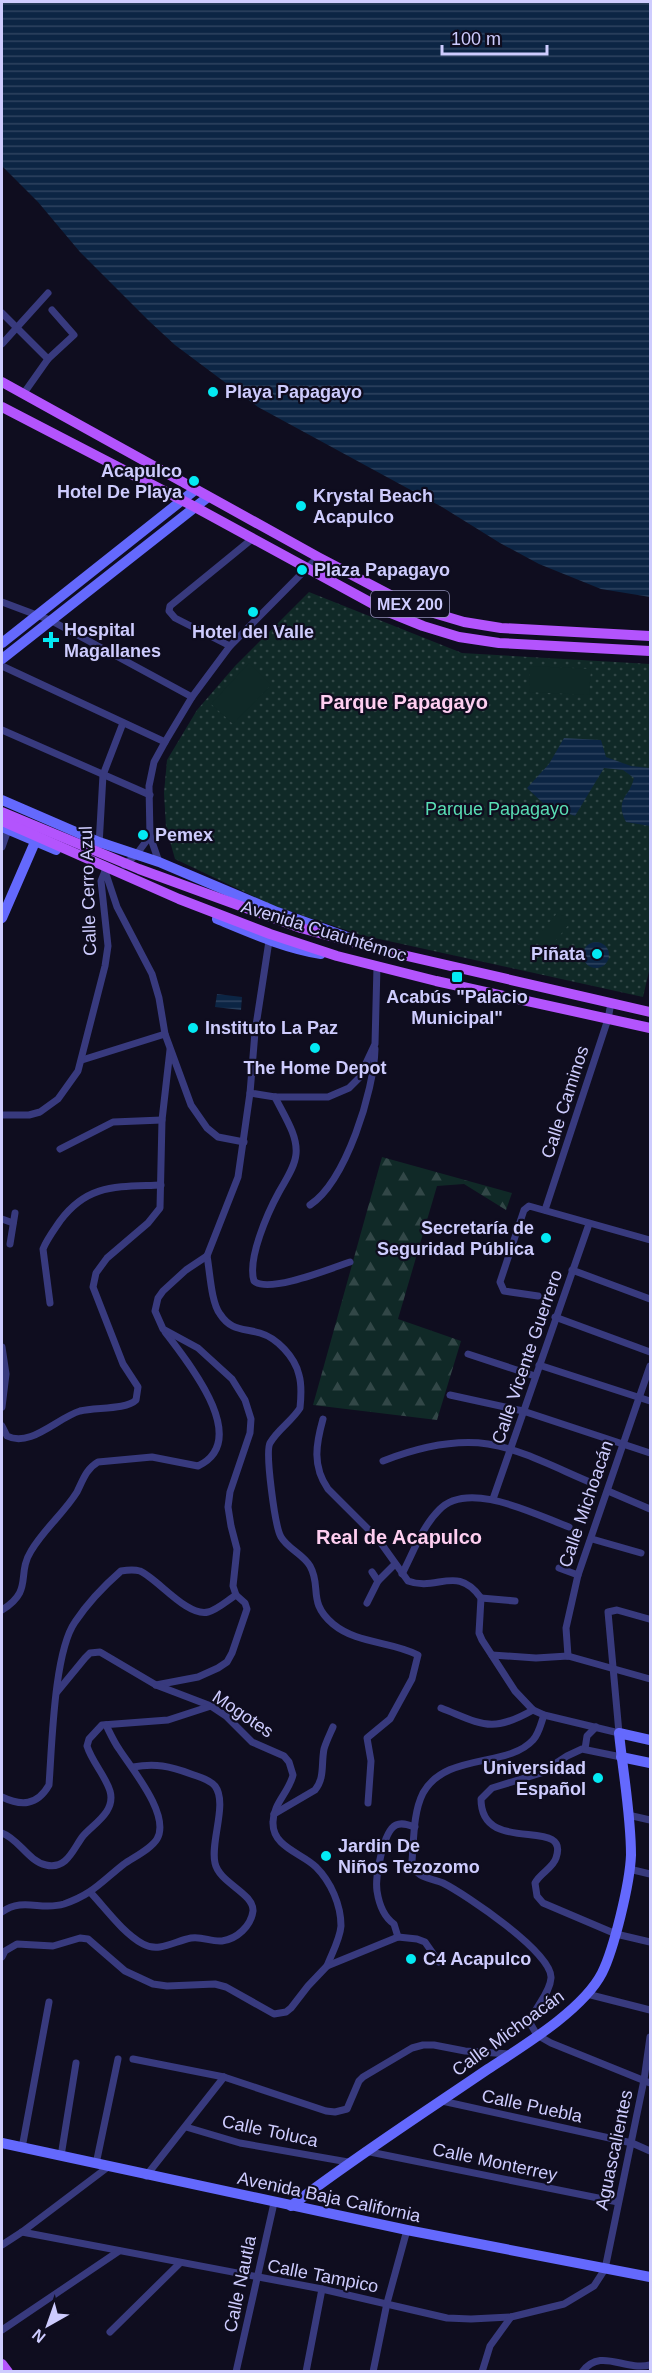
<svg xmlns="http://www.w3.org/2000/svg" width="652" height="2373" viewBox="0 0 652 2373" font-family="Helvetica,sans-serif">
  <defs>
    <pattern id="forest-firs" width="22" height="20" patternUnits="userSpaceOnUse" patternTransform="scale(1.5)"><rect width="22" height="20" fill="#102927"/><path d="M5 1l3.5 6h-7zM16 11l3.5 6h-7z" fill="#324747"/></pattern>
    <pattern id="park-dots" width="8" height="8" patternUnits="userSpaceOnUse" patternTransform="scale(1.5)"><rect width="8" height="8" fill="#102927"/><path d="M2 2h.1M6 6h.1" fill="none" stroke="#324747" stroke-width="1.8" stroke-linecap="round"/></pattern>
    <pattern id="water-rules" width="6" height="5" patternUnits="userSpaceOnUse" patternTransform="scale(1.5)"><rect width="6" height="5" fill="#0c2544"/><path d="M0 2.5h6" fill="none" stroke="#2e4360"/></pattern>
  </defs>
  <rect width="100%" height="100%" fill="#0f0d1f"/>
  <path fill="url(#forest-firs)" d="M382 1157 512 1193 506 1210 464 1184 437 1186 398 1319 461 1341 437 1420 313 1405Z"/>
  <path fill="url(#park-dots)" d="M309 592 462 653 650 664V967L643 997 361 935 274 906 175 859 166 827 164 793 167 760 197 710 235 666Z"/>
  <g fill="#102927">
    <path d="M249 663 271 685 233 724 211 704Z"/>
    <path d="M530 666 591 669 589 695 529 692Z"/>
    <path d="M558 912 571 922 550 947 537 937Z"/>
  </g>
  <g fill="url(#water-rules)">
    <path d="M2 2H650V597L601 589 539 564 500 543 442 507 258 407 175 345 149 321 80 252 38 202 2 166Z"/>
    <path d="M564 738 601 740 606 757 631 766 650 768V826L626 822C614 799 630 797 634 778L623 770 604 768 575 816 545 805 527 788 549 764Z"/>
    <circle cx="596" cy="955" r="13"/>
    <path d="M217 994 242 997 241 1010 215 1007Z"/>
  </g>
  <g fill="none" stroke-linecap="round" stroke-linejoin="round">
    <g stroke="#383a7e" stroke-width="7">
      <path d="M2 313 48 359"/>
      <path d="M2 344 48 293"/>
      <path d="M24 393 48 359 74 335 52 310"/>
      <path d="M2 602 50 620 192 697"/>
      <path d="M230 646 175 618 169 611 170 606 252 539"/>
      <path d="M2 666 165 742"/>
      <path d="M2 730 150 795"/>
      <path d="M99 845 103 775 123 723"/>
      <path d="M2 847 8 830"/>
      <path d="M159 862 150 836 149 786 154 762 165 742 192 697 230 646 318 557"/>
      <path d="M124 865 136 855 150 836"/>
      <path d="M105 871 117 907 152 974 159 998 165 1034 191 1105 207 1128 218 1137 244 1142"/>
      <path d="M82 1060 165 1034"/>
      <path d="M250 1093 275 1097H328L349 1088 359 1078 375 1044 377 966"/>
      <path d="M275 1097C283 1114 298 1135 296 1154 295 1167 285 1181 279 1192 268 1212 247 1259 254 1281 268 1294 332 1268 350 1262"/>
      <path d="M2 1115H29L40 1112 58 1099 78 1071 105 966 108 946 101 881 105 871 104 865"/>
      <path d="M60 1149 113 1122 162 1120"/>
      <path d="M310 1205C346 1181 374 1091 375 1049"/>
      <path d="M545 1210 608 1019 611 1003"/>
      <path d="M2 1219 13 1223"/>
      <path d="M10 1244 15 1213"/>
      <path d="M207 1256C210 1272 211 1302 220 1314 231 1331 243 1328 260 1333 277 1338 295 1357 299 1375 302 1385 301 1398 300 1408 292 1421 278 1429 270 1443 265 1452 275 1527 281 1537 288 1549 303 1554 310 1566 322 1587 307 1602 333 1624 357 1644 391 1641 418 1655L412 1679 390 1719 367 1738 371 1761 368 1803"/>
      <path d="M572 1270 650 1299"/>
      <path d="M538 1296 504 1291 500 1282 524 1210 529 1206 650 1240"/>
      <path d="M50 1303 43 1249C47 1239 54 1230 60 1221 88 1183 118 1187 161 1185"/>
      <path d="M555 1317 650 1352"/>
      <path d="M2 1347 6 1374 2 1407"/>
      <path d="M468 1354 535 1376"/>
      <path d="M539 1365 650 1401"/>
      <path d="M450 1395 523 1411 650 1453"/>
      <path d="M323 1419C316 1444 312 1466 328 1489L378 1539 408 1581C437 1592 457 1564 481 1598L479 1633 482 1640 515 1691 533 1710 544 1715 619 1733 608 1612 617 1610 649 1619"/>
      <path d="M2 1426 7 1436C30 1448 57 1418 80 1411 95 1407 126 1410 136 1400L138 1387 123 1364 93 1287 96 1273 107 1258 148 1223 160 1208 162 1120 170 1050"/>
      <path d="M383 1461C414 1449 454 1439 488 1444 522 1449 564 1472 597 1485"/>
      <path d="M608 1491 650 1509"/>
      <path d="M493 1499 589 1224"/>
      <path d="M592 1539 641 1553"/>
      <path d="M559 1568 578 1575"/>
      <path d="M372 1572 378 1581"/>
      <path d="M402 1574C413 1553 422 1527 439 1510 468 1479 536 1515 569 1527"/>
      <path d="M481 1598 515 1601"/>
      <path d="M367 1603 378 1581 395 1564"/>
      <path d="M2 1610C34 1590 16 1575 31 1551 44 1529 64 1513 77 1492 83 1480 86 1469 98 1462L152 1457 198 1466C253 1440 186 1360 165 1332"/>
      <path d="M492 1655 536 1658 568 1656 650 1679"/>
      <path d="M568 1656 566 1628 578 1575 650 1366"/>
      <path d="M156 1685 198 1677 218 1668 227 1662 232 1653 247 1609 245 1603 236 1595 233 1586 237 1549 231 1526 228 1507 230 1492 250 1433 251 1419 245 1400 232 1379 198 1348 163 1329 155 1311 158 1298 163 1291 186 1270 207 1256 238 1177 250 1093 255 1032 269 941"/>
      <path d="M57 1692 85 1658 90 1653 100 1652 156 1685 211 1706 226 1716 252 1742 284 1756 289 1762 293 1775C289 1792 273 1804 273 1822 272 1847 302 1853 316 1867 331 1882 341 1905 341 1926 340 1939 332 1953 327 1966"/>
      <path d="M441 1708C482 1724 491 1734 533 1710"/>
      <path d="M544 1715C541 1723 539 1734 533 1740 508 1768 446 1752 423 1793 413 1813 414 1839 412 1861 413 1865 414 1870 418 1873 424 1879 435 1879 443 1883 465 1894 553 1953 551 1978 550 1994 534 2007 530 2023L537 2035 551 2043 650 2083"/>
      <path d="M585 1749 587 1736 596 1727"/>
      <path d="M621 1757 582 1749 567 1756 541 1773 492 1788 481 1799C481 1857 571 1815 556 1858 553 1868 540 1873 535 1883L537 1896 543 1903 616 1934 650 1942"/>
      <path d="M2 1797C21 1806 37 1806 49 1785 52 1745 54 1652 75 1622 87 1604 105 1585 121 1571 127 1570 133 1569 140 1571 158 1579 187 1617 208 1612 217 1610 228 1600 236 1595"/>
      <path d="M274 1814 315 1790C325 1778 321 1764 324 1749 326 1742 330 1734 333 1727"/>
      <path d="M628 1815 650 1820"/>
      <path d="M2 1833C19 1839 28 1861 46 1865 67 1870 73 1849 83 1836 93 1824 116 1812 110 1791 105 1775 92 1762 87 1746L89 1739 102 1725 168 1720 211 1706"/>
      <path d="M629 1869 650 1874"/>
      <path d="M91 1893C106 1909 123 1933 143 1944 159 1953 175 1941 191 1938 202 1936 211 1942 222 1941 237 1939 251 1926 253 1911 254 1893 219 1883 215 1863 210 1842 228 1803 215 1786 209 1779 199 1777 191 1774 170 1766 155 1763 133 1767"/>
      <path d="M2 1912C23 1897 41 1911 64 1904 93 1894 101 1882 124 1864 134 1857 151 1849 157 1839 171 1815 131 1768 119 1749 114 1742 110 1733 106 1725"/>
      <path d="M398 1937 394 1924C384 1917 379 1904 377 1891 375 1878 383 1831 396 1825 402 1822 409 1825 415 1827"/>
      <path d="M2 1957 5 1951 17 1944 53 1946 80 1938 88 1939 125 1971 153 1984 167 1986 215 1984 226 1987 274 2014 286 2012 291 2008 308 1986 327 1966 398 1937 417 1939 425 1942 439 1962"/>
      <path d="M587 1994 650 2010"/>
      <path d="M133 2059 224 2077 326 2111 335 2112 347 2109 359 2081 363 2077 412 2048 423 2045H434L465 2051 510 2054"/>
      <path d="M442 2101 632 2143 650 2151"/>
      <path d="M186 2127 240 2143 348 2162"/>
      <path d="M22 2148 49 2002"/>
      <path d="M365 2151 618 2202"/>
      <path d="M61 2156 76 2063"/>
      <path d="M96 2164 118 2059"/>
      <path d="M146 2176 224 2077"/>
      <path d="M22 2232 322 2289 447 2318 471 2319 511 2317 564 2304 594 2286 605 2269 644 2080 650 2037"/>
      <path d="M2 2245 22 2232 108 2167"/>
      <path d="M2 2330 119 2251"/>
      <path d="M110 2332 180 2263"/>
      <path d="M236 2372 274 2203"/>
      <path d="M306 2372 322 2289"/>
      <path d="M373 2372 387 2303 407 2230"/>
      <path d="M482 2372 490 2346 511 2317"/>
      <path d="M582 2372C601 2347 623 2371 650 2365"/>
    </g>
    <g stroke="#6469fd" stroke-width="10">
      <path d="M2 643 195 490"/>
      <path d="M2 659 208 497"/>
      <path d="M2 800 99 842 159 862 277 912 347 937"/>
      <path d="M2 827 56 850"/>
      <path d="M2 918 35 842"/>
      <path d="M217 919C251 933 284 948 321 954"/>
      <path d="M621 1757 650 1763"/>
      <path d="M2 2143 407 2230 650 2277"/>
      <path d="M291 2206C355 2157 422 2114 488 2069 523 2046 583 2010 602 1973 614 1949 630 1883 631 1855 631 1815 623 1773 619 1733L650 1740"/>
    </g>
    <g stroke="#b354fd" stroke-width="10">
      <path d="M2 382 318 557 392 596 427 611 464 622 501 628 650 636"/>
      <path d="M2 407 195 507 386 611 423 626 459 637 499 643 650 651"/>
      <path d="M2 812 139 869 301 928 381 950 650 1012"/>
      <path d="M2 821 179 899 270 934 337 956 436 981 650 1028"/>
      <path d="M2 2364 8 2372"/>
    </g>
  </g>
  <g fill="#03eaf3" stroke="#0f0d1f" stroke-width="2">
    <circle cx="213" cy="392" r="6"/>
    <circle cx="194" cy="481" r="6"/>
    <circle cx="301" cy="506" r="6"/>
    <circle cx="302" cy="570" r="6"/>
    <circle cx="253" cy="612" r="6"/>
    <path d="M48 631h6v6h6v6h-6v6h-6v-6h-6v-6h6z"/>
    <circle cx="143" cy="835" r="6"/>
    <circle cx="597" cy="954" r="6"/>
    <rect x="451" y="971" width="12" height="12" rx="3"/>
    <circle cx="193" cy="1028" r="6"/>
    <circle cx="315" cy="1048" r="6"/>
    <circle cx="546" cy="1238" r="6"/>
    <circle cx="598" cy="1778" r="6"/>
    <circle cx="326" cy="1856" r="6"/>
    <circle cx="411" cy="1959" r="6"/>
  </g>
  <g text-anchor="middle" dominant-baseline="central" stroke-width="4.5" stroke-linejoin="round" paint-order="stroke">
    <rect fill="#0f0d1f" stroke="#9593bb" stroke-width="1.5" x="371" y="591" width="78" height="26" rx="4.5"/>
    <g font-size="16" font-weight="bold" fill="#ceccfe">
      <text x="410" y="604">MEX 200</text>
    </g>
    <g font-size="18" font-weight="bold" fill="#ceccfe" stroke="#0f0d1f" text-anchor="start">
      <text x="225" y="392">Playa Papagayo</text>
      <text x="182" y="471" text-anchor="end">Acapulco<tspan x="182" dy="21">Hotel De Playa</tspan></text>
      <text x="313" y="496">Krystal Beach<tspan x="313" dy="21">Acapulco</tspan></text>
      <text x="314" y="570">Plaza Papagayo</text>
      <text x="64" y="630">Hospital<tspan x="64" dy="21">Magallanes</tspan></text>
      <text x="253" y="632" text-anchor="middle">Hotel del Valle</text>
      <text x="155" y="835">Pemex</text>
      <text x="585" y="954" text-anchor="end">Piñata</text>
      <text x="457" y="997" text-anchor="middle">Acabús "Palacio<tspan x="457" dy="21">Municipal"</tspan></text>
      <text x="205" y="1028">Instituto La Paz</text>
      <text x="315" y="1068" text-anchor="middle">The Home Depot</text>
      <text x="534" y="1228" text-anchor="end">Secretaría de<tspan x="534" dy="21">Seguridad Pública</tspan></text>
      <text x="586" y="1768" text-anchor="end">Universidad<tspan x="586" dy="21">Español</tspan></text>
      <text x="338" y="1846">Jardin De<tspan x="338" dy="21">Niños Tezozomo</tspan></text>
      <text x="423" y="1959">C4 Acapulco</text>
    </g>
    <g font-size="18" fill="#59ddb4" stroke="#0f0d1f">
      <text x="497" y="809">Parque Papagayo</text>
    </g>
    <g font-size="18" fill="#ceccfe" stroke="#0f0d1f">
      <text transform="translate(88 891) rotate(-92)">Calle Cerro Azul</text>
      <text transform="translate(324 931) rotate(17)">Avenida Cuauhtémoc</text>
      <text transform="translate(565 1102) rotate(-72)">Calle Caminos</text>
      <text transform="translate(527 1357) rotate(-71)">Calle Vicente Guerrero</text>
      <text transform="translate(586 1504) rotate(-71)">Calle Michoacán</text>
      <text transform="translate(243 1714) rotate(34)">Mogotes</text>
      <text transform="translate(508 2033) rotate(-36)">Calle Michoacán</text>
      <text transform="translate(532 2106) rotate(12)">Calle Puebla</text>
      <text transform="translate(270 2131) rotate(12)">Calle Toluca</text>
      <text transform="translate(614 2150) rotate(-78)">Aguascalientes</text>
      <text transform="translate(495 2162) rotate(12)">Calle Monterrey</text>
      <text transform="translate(329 2197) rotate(12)">Avenida Baja California</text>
      <text transform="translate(323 2276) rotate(11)">Calle Tampico</text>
      <text transform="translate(240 2284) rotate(-78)">Calle Nautla</text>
    </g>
    <g font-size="20" font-weight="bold" fill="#fecef0" stroke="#0f0d1f">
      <text x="404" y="702">Parque Papagayo</text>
      <text x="399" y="1537">Real de Acapulco</text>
    </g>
  </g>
  <rect width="652" height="2373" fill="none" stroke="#ceccfe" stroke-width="6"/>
  <g transform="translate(48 2325) rotate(220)" stroke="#0f0d1f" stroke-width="4.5" paint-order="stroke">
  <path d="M0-4.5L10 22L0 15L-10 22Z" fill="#ceccfe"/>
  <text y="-9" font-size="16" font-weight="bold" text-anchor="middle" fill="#ceccfe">N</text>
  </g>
  <path d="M442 45v9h105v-9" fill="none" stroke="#ceccfe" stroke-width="3"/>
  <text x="451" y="45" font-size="18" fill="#ceccfe" stroke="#0f0d1f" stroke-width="4.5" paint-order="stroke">100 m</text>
</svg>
